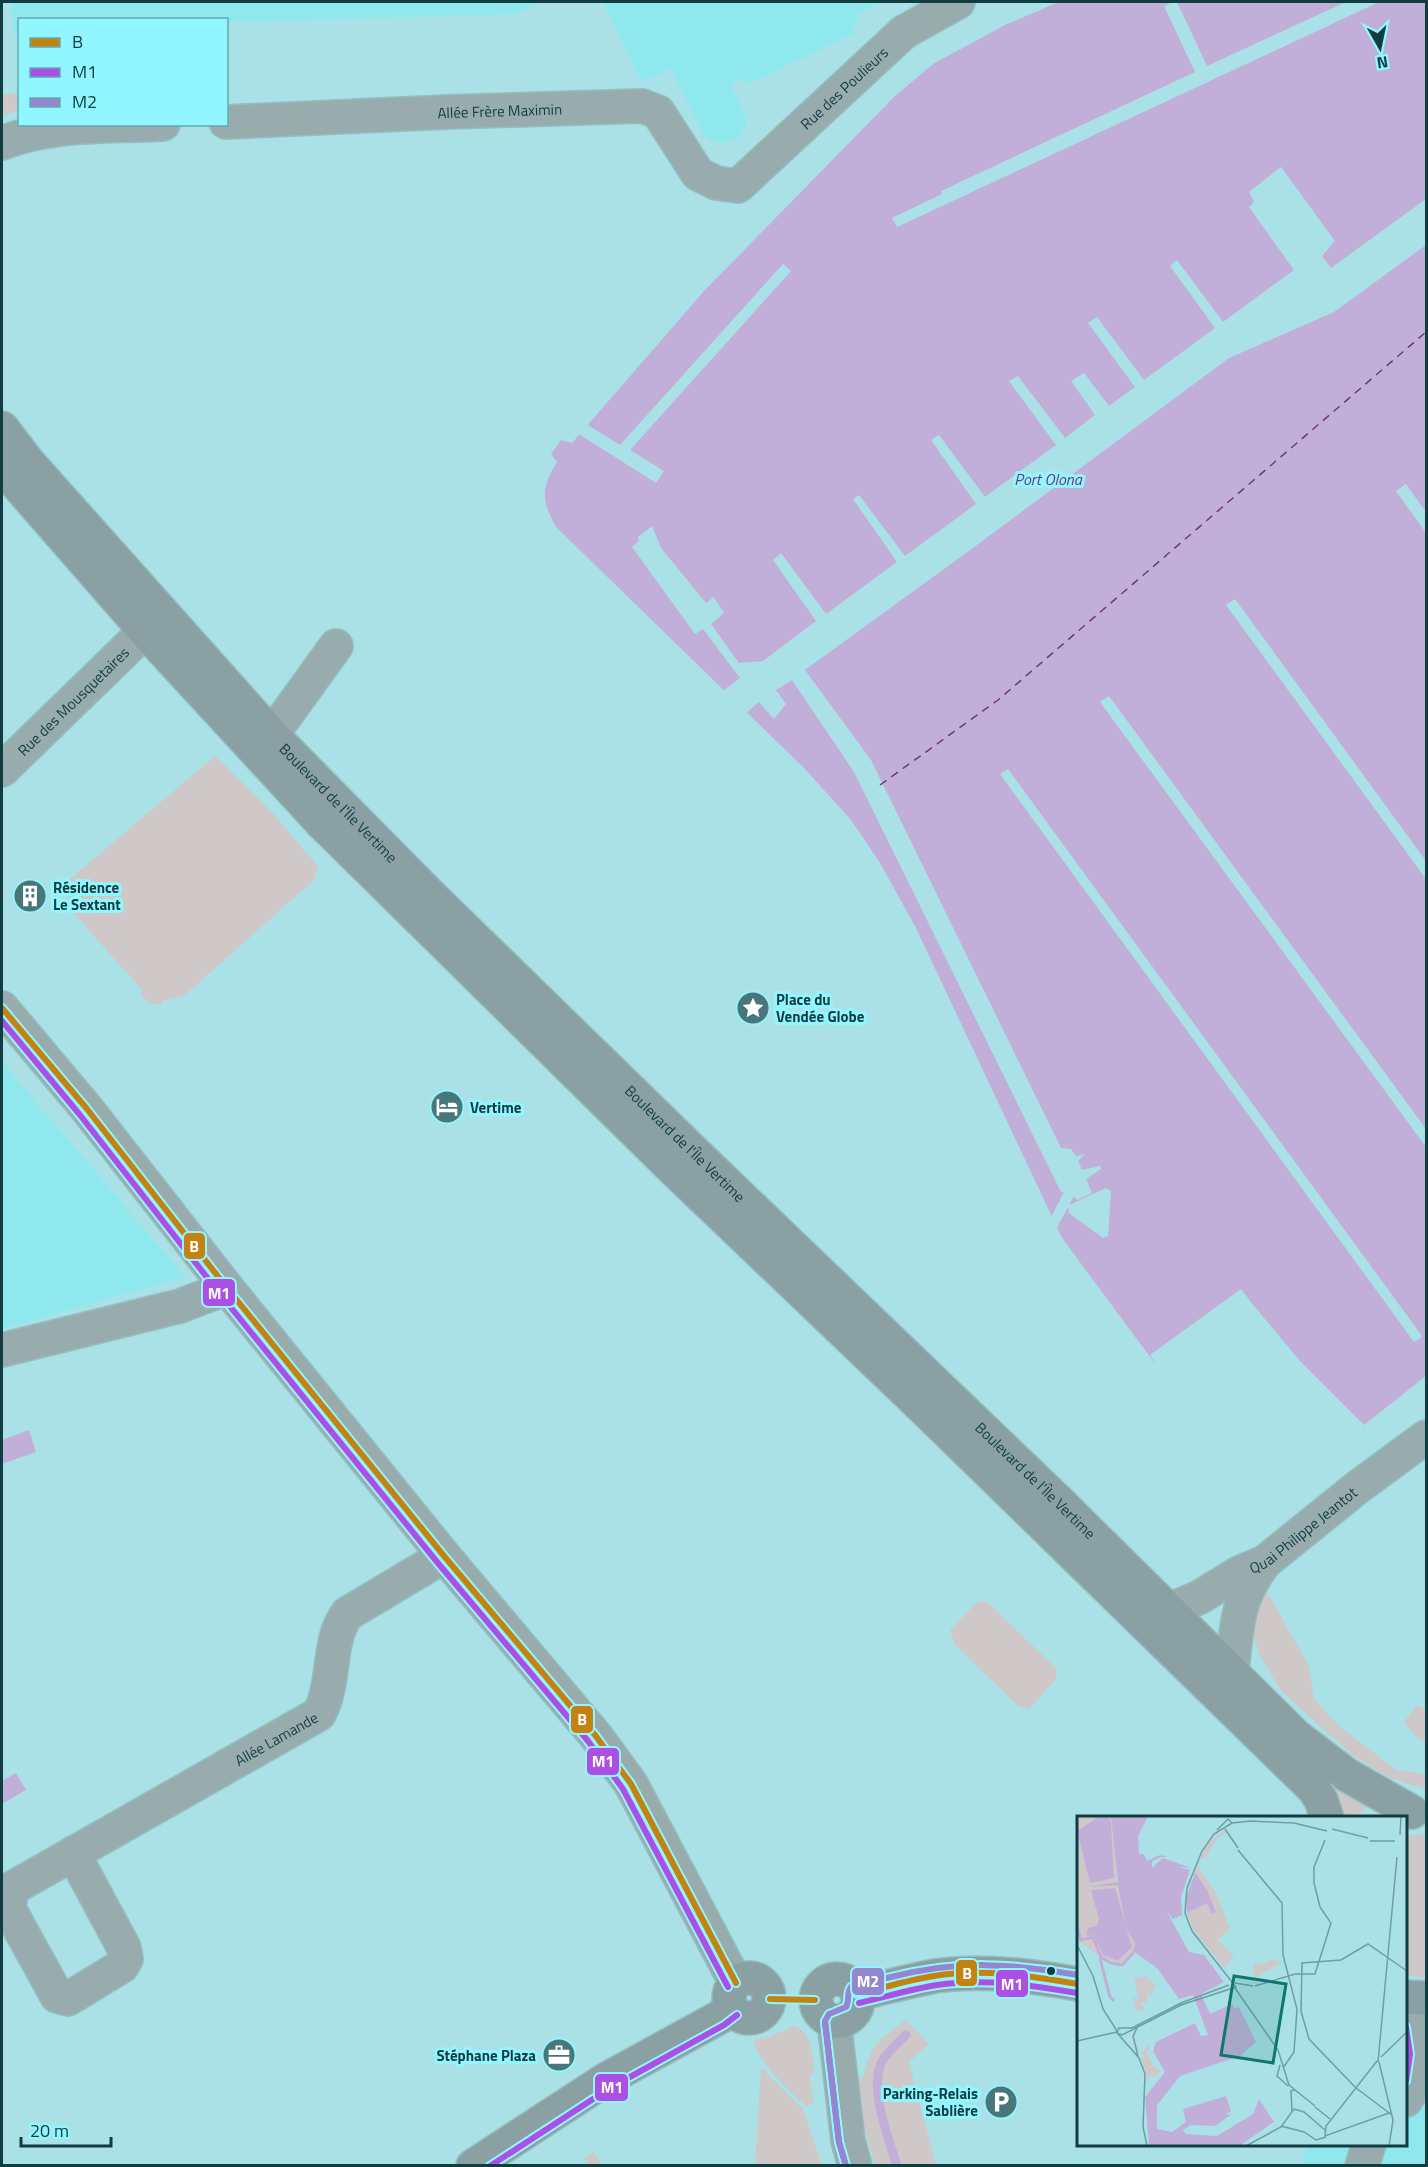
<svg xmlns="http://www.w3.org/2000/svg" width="1428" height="2167" viewBox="0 0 1428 2167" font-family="'Titillium Web',sans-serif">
  <rect width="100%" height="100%" fill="#aae1e6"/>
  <g fill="#90e8ef">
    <path d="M12 2H541L516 14 227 22 226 20H20L19 31H13Z"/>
    <path d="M603 2H883L855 15 858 22 852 26 855 33 747 85 743 78 731 85 744 112 746 126 737 138 724 142 710 140 703 133 671 69 642 82Z"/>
    <path d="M2 1062 185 1277 2 1329Z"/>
    <path d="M1426 2057V2165L1300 2166 1309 2145 1406 2144V2062Z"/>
  </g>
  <g fill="#cec8c9">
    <path d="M19 93V110L2 116V95Z"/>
    <path d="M215 756 269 809 317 865 315 879 185 995 162 1001V1005L149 1003 140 994 143 991 70 909 67 912 70 879Z"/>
    <path d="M1266 1590 1309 1666 1314 1699 1338 1725 1396 1770 1426 1774V1789L1390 1778 1352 1755 1281 1691 1260 1656 1252 1631 1254 1613Z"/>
    <path d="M986 1601 1056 1668V1679L1029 1709 1018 1706 954 1644 950 1630 976 1603Z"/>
    <path d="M1417 1705 1426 1709V1741L1419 1740 1404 1722Z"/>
    <path d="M1293 1745 1332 1782 1369 1807 1352 1817H1342Z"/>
    <path d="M1418 1834H1426V1978L1406 1975V1836Z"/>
    <path d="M906 2020 929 2044 909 2062 936 2165H875L859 2110 854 2079 863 2078C871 2044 880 2039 906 2020Z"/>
    <path d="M794 2026C813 2032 811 2055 815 2072L810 2075 813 2104 806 2106C789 2091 758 2062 753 2040L771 2036Z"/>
    <path d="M761 2067 803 2109 822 2165H755Z"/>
    <path d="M594 2152 602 2165H589L584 2158Z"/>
  </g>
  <g fill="#c2afd9">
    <path d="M1059 2H1426V1376L1364 1425 1300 1361 1249 1300 1156 1365 1062 1238 915 926 880 863 851 820 804 768 556 527C541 500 541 488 557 462L551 454 561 440 572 443 704 291 895 96 933 64 1005 25Z"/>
    <path d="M29 1430 36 1452 2 1464V1440Z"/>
    <path d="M16 1773 26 1790 2 1804V1781Z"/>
  </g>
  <g fill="#aae1e6">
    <path d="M1173 2H1177L1207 66 1346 2H1379L897 227 892 218 942 194 941 191 1195 72 1164 6Z"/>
    <path d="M1281 167 1335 241 1322 256 1331 268 1426 199V245L1334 312 1229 358 966 553 805 670 871 760 1061 1148 1071 1149 1076 1156 1085 1154 1078 1161 1082 1170 1100 1166 1101 1169 1086 1179 1092 1193 1077 1200 1074 1196 1069 1205 1106 1188 1111 1191 1108 1236 1103 1238 1069 1213 1068 1207 1055 1231 1050 1219 1064 1192H1061L854 772 792 680 776 690 786 704 774 719 759 702 745 714 722 692 740 678 703 629 695 634 632 547 639 541 638 537 652 526 661 548 706 603 714 597 724 613 711 624 739 663 763 661 816 621 773 560 781 553 826 614 897 562 853 499 859 495 905 556 976 504 931 440 939 435 985 497 1056 445 1009 381 1018 376 1065 438 1095 415 1071 381 1084 373 1109 406 1135 387 1088 323 1097 317 1144 380 1215 328 1170 266 1177 260 1223 322 1294 270 1249 207 1254 202 1249 192Z"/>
    <path d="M783 264 791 271 630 450 664 471 656 483 577 433 586 424 620 445Z"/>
    <path d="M1406 484 1426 512V533L1396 491Z"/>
    <path d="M1235 599 1426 861V879L1226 605Z"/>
    <path d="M1109 696 1426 1129V1147L1100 702Z"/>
    <path d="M1008 769 1422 1336 1418 1340 1414 1342 1000 774Z"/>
    <path d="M1241 1289 1279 1340 1248 1304 1158 1368 1150 1355Z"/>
  </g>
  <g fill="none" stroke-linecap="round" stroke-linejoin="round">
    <path stroke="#c2afd9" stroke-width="9" d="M897 2166C889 2139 867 2085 883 2060 888 2051 898 2043 906 2035"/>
    <path stroke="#72367b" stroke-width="1.5" stroke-dasharray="8 6" stroke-linecap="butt" d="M880 785 998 700 1426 332"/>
    <g stroke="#93bfc3" stroke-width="36">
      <g id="street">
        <path id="s1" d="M226 122 447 112 642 106 658 112 698 174 716 183 738 186 904 32 958 2"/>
        <path d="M2 143C52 123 109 127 163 124"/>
        <path d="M269 732 281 722 336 646"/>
        <path id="s2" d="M2 770 145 631"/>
        <path d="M2 1008 87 1109 227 1288 444 1556 595 1735 631 1784 736 1983"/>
        <path d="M2 1350 180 1306 227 1288"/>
        <path id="s3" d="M1170 1610 1200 1597 1239 1573 1265 1562 1358 1487 1426 1437"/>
        <path d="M1232 1671C1237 1626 1236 1600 1265 1562"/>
        <path id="s4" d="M73 1853 124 1948 126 1959 122 1966 68 1999 57 1996 9 1909 11 1889 319 1714C322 1708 325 1702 326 1696 334 1668 330 1638 347 1614L444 1556"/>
        <path d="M1406 2006C1423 2036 1425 2071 1406 2100"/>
        <path d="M834 2021 848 2141 855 2166"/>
        <path d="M1362 2166 1369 2144"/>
      </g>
    </g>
    <g stroke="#93bfc3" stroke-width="36">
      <g id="secondary">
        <path id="s5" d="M2 428 28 462 269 732 428 893 693 1151 1059 1502 1296 1736 1347 1775 1412 1812"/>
        <path d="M2 467 145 631 322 823 673 1169 917 1402 1314 1789 1321 1800 1327 1818"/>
        <circle cx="749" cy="1998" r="20"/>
        <circle cx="837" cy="2000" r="21"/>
        <path d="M857 1994C883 1988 909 1981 935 1976 982 1969 1032 1976 1078 1984"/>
        <path d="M1406 1997 1426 1998"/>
        <path d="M473 2166 605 2080 720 2017 731 2008"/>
      </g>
    </g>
    <use href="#street" stroke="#98acae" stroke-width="33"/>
    <use href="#secondary" stroke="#8aa0a3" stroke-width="33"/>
    <g stroke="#91f6ff" stroke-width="10">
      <g id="bus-1">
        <path d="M2 1008 87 1109 227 1288 444 1556 595 1735 631 1784 736 1983"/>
        <path d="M857 1994C883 1988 908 1980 934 1976 982 1968 1031 1976 1078 1984"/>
        <path d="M770 1999 815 2000"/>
      </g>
    </g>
    <g stroke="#91f6ff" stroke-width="10">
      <g id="bus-2">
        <path d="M2 1021 80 1115 220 1294 437 1562 588 1741 623 1789 728 1987"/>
        <path d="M859 2003C885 1997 911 1989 937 1985 983 1978 1031 1985 1077 1993"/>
        <path d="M825 2022 839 2142 846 2166"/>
        <path d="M1406 2027 1410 2054 1406 2081"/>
        <path d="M490 2166 610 2088 724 2025 737 2015"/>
      </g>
    </g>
    <g stroke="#91f6ff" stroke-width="10">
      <path id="bus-3" d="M846 2166 839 2142 825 2021 829 2014 846 2007C850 2001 846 1993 851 1987 863 1981 878 1980 891 1977 960 1960 1009 1963 1078 1975"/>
    </g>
    <use href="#bus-1" stroke="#c48210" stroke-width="6"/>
    <use href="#bus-2" stroke="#ab4fe5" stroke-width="6"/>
    <use href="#bus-3" stroke="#9487d0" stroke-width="6"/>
  </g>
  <defs>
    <g id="building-disc" transform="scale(1.725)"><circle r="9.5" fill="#47767b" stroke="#91f6ff"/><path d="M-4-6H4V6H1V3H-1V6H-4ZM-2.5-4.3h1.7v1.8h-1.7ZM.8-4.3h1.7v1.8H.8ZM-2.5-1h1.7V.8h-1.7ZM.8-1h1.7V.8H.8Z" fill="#fff"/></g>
    <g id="sight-disc" transform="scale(1.725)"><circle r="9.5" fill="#47767b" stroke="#91f6ff"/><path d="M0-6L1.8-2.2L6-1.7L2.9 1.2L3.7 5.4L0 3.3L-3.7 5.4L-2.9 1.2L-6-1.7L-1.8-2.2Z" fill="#fff"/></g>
    <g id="hotel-disc" transform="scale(1.725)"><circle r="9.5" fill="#47767b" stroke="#91f6ff"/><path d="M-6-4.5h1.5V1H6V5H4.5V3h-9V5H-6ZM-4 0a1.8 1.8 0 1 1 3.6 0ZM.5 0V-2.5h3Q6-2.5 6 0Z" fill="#fff"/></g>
    <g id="office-disc" transform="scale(1.725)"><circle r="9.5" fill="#47767b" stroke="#91f6ff"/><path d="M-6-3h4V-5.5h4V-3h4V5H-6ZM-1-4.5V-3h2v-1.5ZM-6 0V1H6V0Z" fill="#fff"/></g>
    <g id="parking-disc" transform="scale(1.725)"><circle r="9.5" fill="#47767b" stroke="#91f6ff"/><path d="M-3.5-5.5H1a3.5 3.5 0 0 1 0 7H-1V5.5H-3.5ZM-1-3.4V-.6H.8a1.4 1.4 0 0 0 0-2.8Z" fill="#fff"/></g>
  </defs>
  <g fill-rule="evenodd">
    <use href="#building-disc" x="30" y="896"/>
    <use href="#sight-disc" x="753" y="1008"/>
    <use href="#hotel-disc" x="447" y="1107"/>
    <use href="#office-disc" x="559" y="2055"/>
    <use href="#parking-disc" x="1001" y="2102"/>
  </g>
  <circle fill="#113d41" stroke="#91f6ff" stroke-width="2" cx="1051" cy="1971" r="5"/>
  <g text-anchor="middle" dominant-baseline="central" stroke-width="6" stroke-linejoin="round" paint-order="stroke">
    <g font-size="15" fill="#113d41" stroke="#91f6ff">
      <text stroke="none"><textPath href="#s1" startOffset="694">Rue des Poulieurs</textPath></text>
      <text stroke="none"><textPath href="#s1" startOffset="274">Allée Frère Maximin</textPath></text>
      <text stroke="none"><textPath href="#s2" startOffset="99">Rue des Mousquetaires</textPath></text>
      <text stroke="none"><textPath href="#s5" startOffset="504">Boulevard de l'Île Vertime</textPath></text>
      <text stroke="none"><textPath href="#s5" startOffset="990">Boulevard de l'Île Vertime</textPath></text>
      <text stroke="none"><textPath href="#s5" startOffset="1476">Boulevard de l'Île Vertime</textPath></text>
      <text stroke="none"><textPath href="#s3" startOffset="156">Quai Philippe Jeantot</textPath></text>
      <text stroke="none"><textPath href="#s4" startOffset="626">Allée Lamande</textPath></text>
    </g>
    <g font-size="15" font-weight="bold" fill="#113d41" stroke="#91f6ff" text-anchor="start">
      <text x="53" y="887">Résidence<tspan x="53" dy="17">Le Sextant</tspan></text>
      <text x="776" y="999">Place du<tspan x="776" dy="17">Vendée Globe</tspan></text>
      <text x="470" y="1107">Vertime</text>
      <text x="536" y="2055" text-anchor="end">Stéphane Plaza</text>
      <text x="978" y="2093" text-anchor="end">Parking-Relais<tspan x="978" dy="17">Sablière</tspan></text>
    </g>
    <g font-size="16" font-style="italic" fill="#72367b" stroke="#91f6ff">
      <text x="1048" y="479">Port Olona</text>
    </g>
  </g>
  <g transform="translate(1077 1816)">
    <rect width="330" height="330" fill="#aae1e6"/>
    <path d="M0 0H34L37 7 40 68 59 133 44 148 22 140 2 125ZM148 14 152 20 148 17 140 23 129 41 140 38V32V38L124 43 121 50 140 79 153 113 140 124 157 139 147 152 116 113 110 97 130 87 135 97 139 96 118 56 127 33 132 26ZM197 143 205 147 182 159 179 169 176 146 181 149ZM68 160 79 170 73 180 70 173 71 186 63 187 68 193 59 195 57 188 62 189 57 187 56 181 61 184 58 164 54 163ZM63 212 58 219 64 241 67 243 64 237 72 229 74 230 71 233H73L77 241 72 234 69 236 79 253 84 254 78 261 72 258 74 263 70 261 59 226 57 219Z" fill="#cec8c9"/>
    <path d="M23 0H31L34 7 37 62 13 67 0 15ZM34 0H71L61 20 62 38H67L70 45 83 39 91 41H84L75 45V52L86 42 114 52 102 51 113 54 104 81 105 99 96 103 89 94 112 136 127 139 147 166 124 178 133 198 155 188 158 193 162 191 179 226 163 240 103 260 80 289V313L95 316 109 306 106 293 149 280 154 295 148 299 155 298 138 310 114 309 106 314 109 318 140 320 176 298 182 283 197 306 162 330H72L68 281 88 256 76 235 79 226 118 207 124 220 131 219 116 179 102 183 80 152 56 135 58 128 49 111 41 69 13 71 41 66ZM118 56 131 76 139 96 135 98 130 87 110 97 109 82ZM38 72 55 131 41 145 26 139 15 115 16 120 9 119 11 112 20 110 22 103 14 74Z" fill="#c2afd9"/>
    <path fill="none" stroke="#c2afd9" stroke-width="3" d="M0 111 4 124 16 121 24 141 34 147 45 149 57 136M23 142 33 181 37 185M80 237 93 258 87 269M89 330 76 313V286L101 253 169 214"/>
    <path fill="none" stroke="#6d9fa4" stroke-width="1.5" d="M148 13 161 32M255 13 291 22M140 14 151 3 155 7M323 19 324 0M293 25H318M161 34 205 87 206 139 220 193 217 236 206 252M0 129 16 160 26 193 40 215M158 167 176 170M152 169 104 187 55 212H42L40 217 45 219 104 189 159 171 115 115 108 97 110 72 125 35 137 18 155 7 173 5 217 7 250 15M178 170 218 158H238L254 107 243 91 237 67V51L248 24M158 172 201 234 212 269 238 290M41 218 62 242 68 258 66 311 70 330M0 225 40 216M61 240 56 220 61 210M304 241 330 216M300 245 249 310 248 320 312 297M301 246 320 41M302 246 316 304 312 330M203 249 200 260 211 270M279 272 232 223 224 195 225 147 264 144 291 128 330 155M279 272 315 299M238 291 253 303M217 293 227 296 248 314M215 295 214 275 217 274M204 310 227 316 239 324 249 321M169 330 204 311 217 293"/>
    <path fill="#0f766e" fill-opacity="0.15" stroke="#0f766e" stroke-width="3" d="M157 160 209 168 196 247 144 239Z"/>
    <rect width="330" height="330" fill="none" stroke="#113d41" stroke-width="3"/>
  </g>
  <g stroke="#91f6ff" stroke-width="2">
    <rect x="183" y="1232" width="23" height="28" rx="6" fill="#c48210"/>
    <rect x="202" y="1278" width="34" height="29" rx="6" fill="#ab4fe5"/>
    <rect x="570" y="1705" width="24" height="29" rx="6" fill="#c48210"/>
    <rect x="586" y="1747" width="34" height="29" rx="6" fill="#ab4fe5"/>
    <rect x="955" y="1959" width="23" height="28" rx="6" fill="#c48210"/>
    <rect x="851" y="1967" width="34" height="29" rx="6" fill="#9487d0"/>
    <rect x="995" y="1969" width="34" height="29" rx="6" fill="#ab4fe5"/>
    <rect x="594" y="2073" width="35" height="29" rx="6" fill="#ab4fe5"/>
  </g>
  <g font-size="16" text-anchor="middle" font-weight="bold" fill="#fff">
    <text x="194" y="1252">B</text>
    <text x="219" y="1299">M1</text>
    <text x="582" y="1725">B</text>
    <text x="603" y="1767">M1</text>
    <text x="967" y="1979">B</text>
    <text x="868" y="1987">M2</text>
    <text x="1012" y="1990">M1</text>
    <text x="612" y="2093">M1</text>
  </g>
  <rect width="1428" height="2167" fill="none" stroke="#113d41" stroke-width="6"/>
  <rect x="18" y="18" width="210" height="108" fill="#91f6ff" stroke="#5eacb3" stroke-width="1.5"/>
  <rect x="30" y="38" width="30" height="9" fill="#c48210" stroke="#5eacb3" stroke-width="1.5"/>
  <text x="72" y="48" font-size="18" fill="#113d41">B</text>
  <rect x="30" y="68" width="30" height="9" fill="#ab4fe5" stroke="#5eacb3" stroke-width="1.5"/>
  <text x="72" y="78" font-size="18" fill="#113d41">M1</text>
  <rect x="30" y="98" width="30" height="9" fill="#9487d0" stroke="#5eacb3" stroke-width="1.5"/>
  <text x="72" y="108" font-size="18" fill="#113d41">M2</text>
  <g transform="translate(1380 48) rotate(171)" stroke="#91f6ff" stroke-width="4.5" paint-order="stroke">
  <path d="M0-4.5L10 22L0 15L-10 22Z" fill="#113d41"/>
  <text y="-9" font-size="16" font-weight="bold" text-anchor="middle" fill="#113d41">N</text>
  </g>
  <path d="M21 2137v9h90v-9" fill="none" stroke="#113d41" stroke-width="3"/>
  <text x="30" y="2137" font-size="18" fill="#113d41" stroke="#91f6ff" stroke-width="4.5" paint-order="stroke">20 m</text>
</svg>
